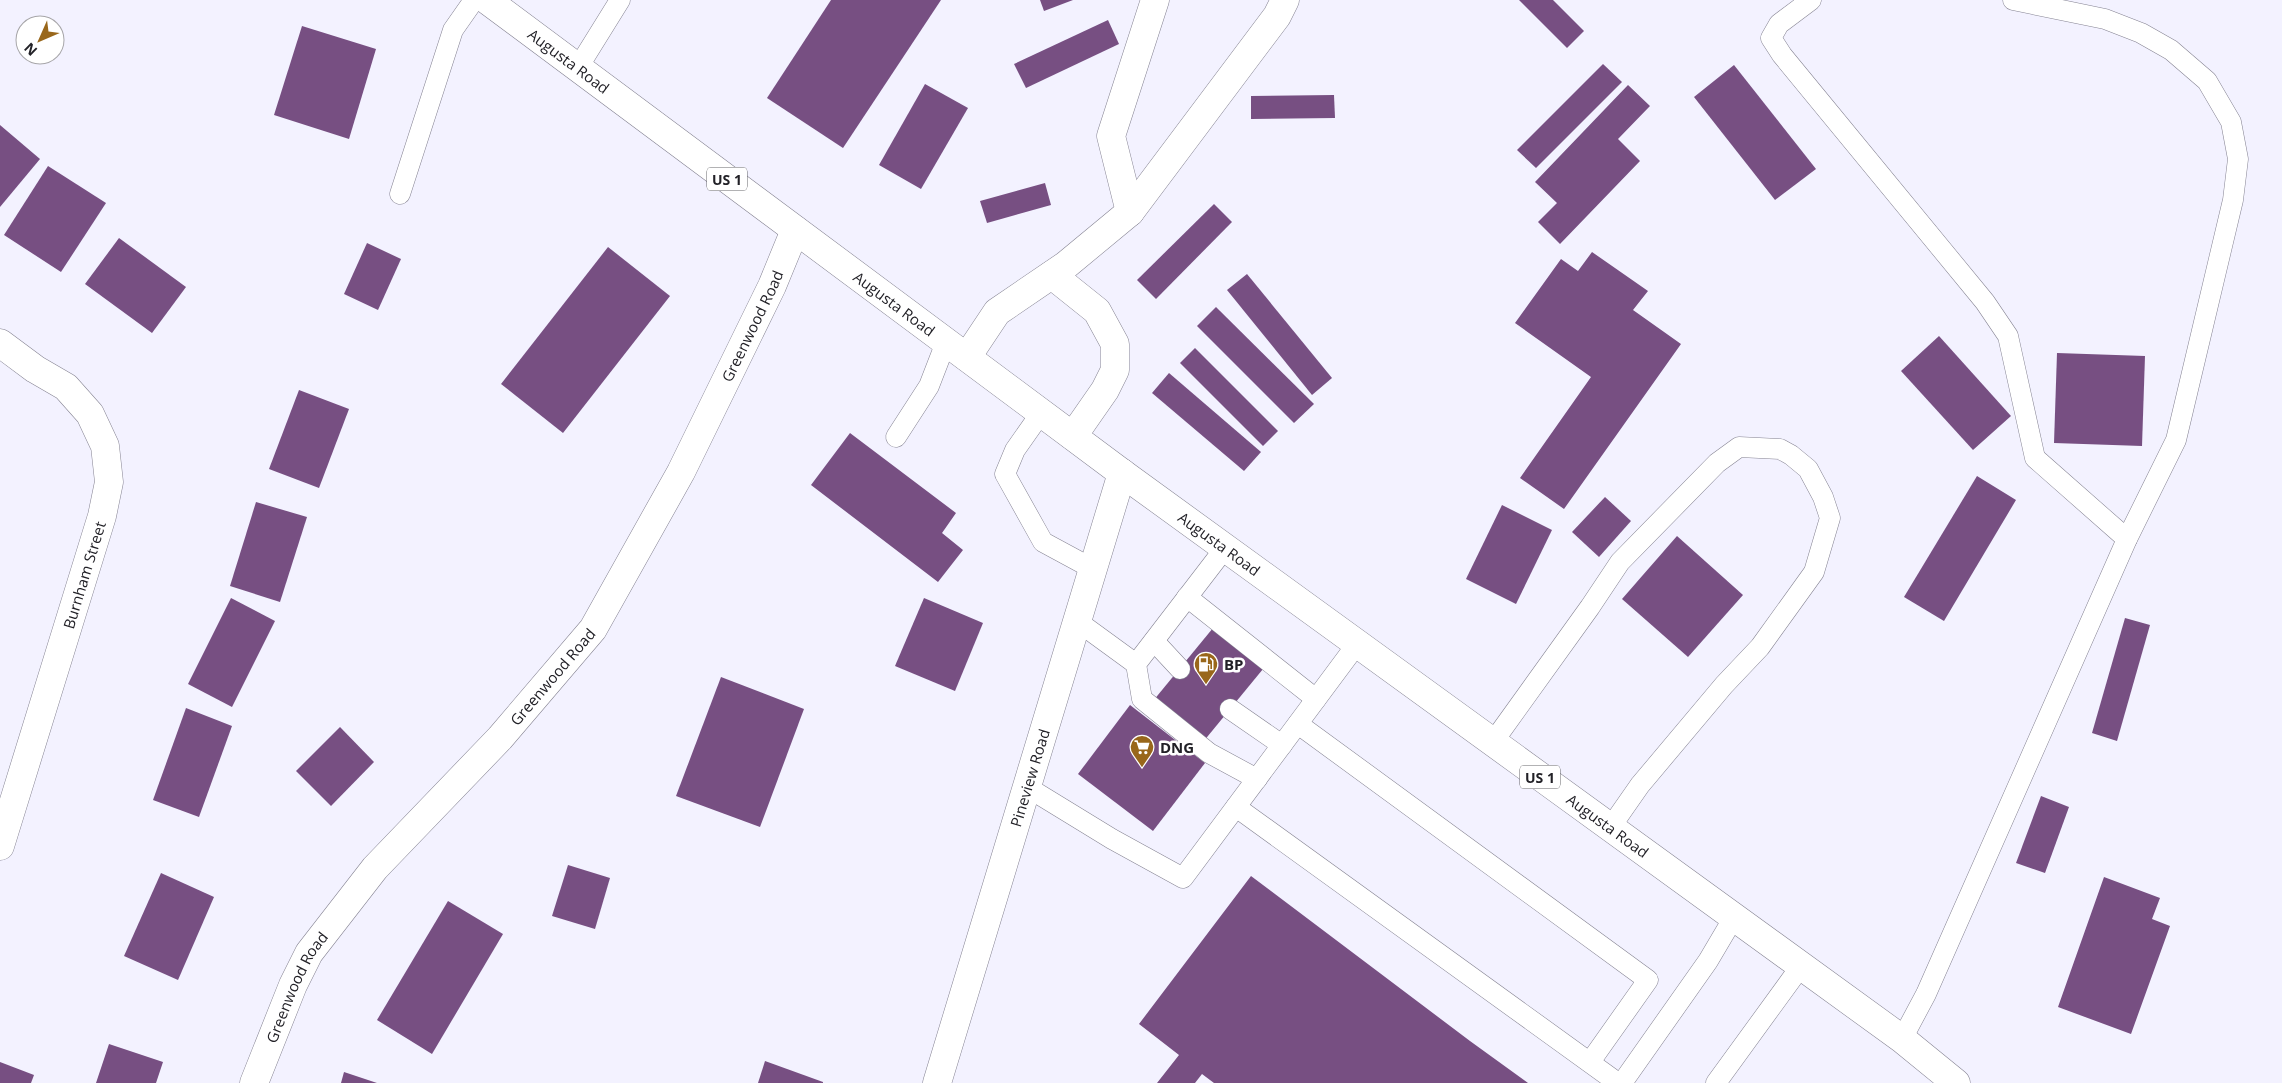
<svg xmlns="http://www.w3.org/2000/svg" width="2282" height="1083" viewBox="0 0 2282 1083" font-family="'Open Sans',sans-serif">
  <rect width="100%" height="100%" fill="#f3f2ff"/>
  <g fill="#774f82">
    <path d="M831 0H941L843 148 767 98Z"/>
    <path d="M1040 0H1073L1044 11Z"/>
    <path d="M1519 0H1553L1584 31 1567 48Z"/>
    <path d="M1108 20 1119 44 1026 88 1014 64Z"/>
    <path d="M302 26 376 49 349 139 274 115Z"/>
    <path d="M1603 64 1622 82 1536 168 1517 150Z"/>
    <path d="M1734 65 1816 169 1775 200 1694 97Z"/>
    <path d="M925 84 968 108 921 189 879 165Z"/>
    <path d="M1628 85 1650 106 1618 139 1640 161 1560 244 1538 222 1557 203 1535 182Z"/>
    <path d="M1334 95 1335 118 1251 119V96Z"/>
    <path d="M0 125 40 159 0 207Z"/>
    <path d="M48 166 106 203 61 272 4 235Z"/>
    <path d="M1045 183 1051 205 987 223 980 201Z"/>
    <path d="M1214 204 1232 222 1156 299 1137 280Z"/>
    <path d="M119 238 186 287 152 333 85 284Z"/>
    <path d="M367 243 401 259 378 310 344 294Z"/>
    <path d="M608 247 670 296 563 433 501 384Z"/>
    <path d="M1592 252 1648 291 1633 310 1681 344 1564 509 1520 478 1591 377 1515 323 1561 259 1578 271Z"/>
    <path d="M1247 274 1332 378 1312 395 1227 290Z"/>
    <path d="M1216 307 1314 404 1294 423 1197 326Z"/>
    <path d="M1939 336 2011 416 1973 450 1901 371Z"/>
    <path d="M1195 348 1278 431 1263 446 1180 363Z"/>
    <path d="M2057 353 2145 356 2142 446 2054 443Z"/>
    <path d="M1169 373 1261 452 1244 471 1152 393Z"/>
    <path d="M299 390 349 409 319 488 269 469Z"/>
    <path d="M850 433 956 513 942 533 963 550 938 582 811 485Z"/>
    <path d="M1977 476 2016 500 1944 621 1904 597Z"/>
    <path d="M1605 497 1631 521 1599 557 1572 532Z"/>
    <path d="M256 502 307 517 280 602 230 586Z"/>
    <path d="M1502 505 1552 530 1516 604 1466 579Z"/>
    <path d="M1677 536 1743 595 1688 657 1622 599Z"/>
    <path d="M231 598 275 621 232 707 188 684Z"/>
    <path d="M924 598 983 623 955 691 895 666Z"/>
    <path d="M2125 618 2150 625 2117 741 2092 733Z"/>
    <path d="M1213 628 1263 669 1203 742 1153 701Z"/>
    <path d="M721 677 804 709 760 827 676 796Z"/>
    <path d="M1130 705 1205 763 1153 831 1078 774Z"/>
    <path d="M186 708 232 726 199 817 153 800Z"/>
    <path d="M340 727 374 762 331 806 296 771Z"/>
    <path d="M2041 796 2069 807 2045 873 2016 863Z"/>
    <path d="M568 865 610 878 595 929 552 916Z"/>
    <path d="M161 873 214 897 178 980 124 956Z"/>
    <path d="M1251 876 1470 1041 1528 1083H1214L1202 1074 1195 1083H1157L1179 1055 1139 1024Z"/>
    <path d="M2104 877 2160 898 2152 919 2170 926 2131 1034 2058 1007Z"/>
    <path d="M448 901 503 934 432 1054 377 1020Z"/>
    <path d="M109 1044 163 1062 156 1083H96Z"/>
    <path d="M765 1061 823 1082V1083H758Z"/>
    <path d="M0 1062 34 1075 31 1083H0Z"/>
    <path d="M344 1072 377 1083H341Z"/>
  </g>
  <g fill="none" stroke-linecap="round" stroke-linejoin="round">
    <g stroke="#858392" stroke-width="21">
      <g id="service">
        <path d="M1811 0 1779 24 1771 38 1782 55 1985 302 2008 336 2035 458 2127 539"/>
        <path d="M579 66 620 0"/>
        <path d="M400 194 453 30 474 0"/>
        <path d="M1041 413 1015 450 1005 474 1043 542 1093 569"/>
        <path d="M896 437 929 386 946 342"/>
        <path d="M1225 548 1136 664 1142 699 1209 753 1257 779"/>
        <path d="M1187 597 1316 699"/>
        <path d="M1077 621 1136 664"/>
        <path d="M1154 641 1180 669"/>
        <path d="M1230 709 1282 745"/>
        <path d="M1298 724 1648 980 1590 1062"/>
        <path d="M1493 742 1590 607 1620 562 1717 463 1739 447 1780 449 1791 455 1808 469 1823 497 1830 518 1814 572 1760 647 1724 685 1640 785 1610 828"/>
        <path d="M1027 787 1112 839 1183 878 1357 644"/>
        <path d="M1236 807 1618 1083"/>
        <path d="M1902 1039 1926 994 2127 539 2176 440 2233 200 2238 159 2231 122 2207 81 2171 50 2141 33 2105 19 2013 0"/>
        <path d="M1622 1083 1708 961 1734 917"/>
        <path d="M1716 1083 1801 966"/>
      </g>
    </g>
    <g stroke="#858392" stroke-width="29">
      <g id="minor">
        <path d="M1130 212 1111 136 1155 0"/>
        <path d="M1052 275 1097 311 1115 344V370L1105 390 1073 436"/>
        <path d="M0 343 35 369 66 387 90 414 105 446 109 482 102 516 0 846"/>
        <path d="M967 357 997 312 1066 265 1130 212 1277 16 1285 0"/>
        <path id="s1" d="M254 1083 293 985 309 953 375 868 500 738 593 629 681 472 772 286 795 230"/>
        <path id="s2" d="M937 1083 1122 473"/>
      </g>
    </g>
    <g stroke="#858392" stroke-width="29">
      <g id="primary">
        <path id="s3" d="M487 0 1122 473 1902 1039 1956 1083"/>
      </g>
    </g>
    <use href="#service" stroke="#fff" stroke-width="20"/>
    <use href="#minor" stroke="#fff" stroke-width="28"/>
    <use href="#primary" stroke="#fff" stroke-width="28"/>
  </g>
  <defs>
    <g id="fuel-pin" transform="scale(1.25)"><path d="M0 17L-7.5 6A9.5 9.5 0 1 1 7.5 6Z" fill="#99671b" stroke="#fff"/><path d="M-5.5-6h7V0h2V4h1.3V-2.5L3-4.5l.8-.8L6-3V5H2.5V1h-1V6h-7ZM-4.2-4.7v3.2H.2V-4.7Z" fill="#fff"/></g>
    <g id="supermarket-pin" transform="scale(1.25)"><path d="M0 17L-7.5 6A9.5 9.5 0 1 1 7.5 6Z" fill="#99671b" stroke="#fff"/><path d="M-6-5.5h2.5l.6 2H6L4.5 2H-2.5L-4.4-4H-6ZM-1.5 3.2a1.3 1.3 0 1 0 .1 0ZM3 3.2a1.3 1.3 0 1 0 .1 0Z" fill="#fff"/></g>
  </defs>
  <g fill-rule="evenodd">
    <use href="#fuel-pin" x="1206" y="664"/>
    <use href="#supermarket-pin" x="1142" y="747"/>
  </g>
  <g text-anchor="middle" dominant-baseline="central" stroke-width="5" stroke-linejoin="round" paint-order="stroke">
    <g fill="#fff" stroke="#646468" stroke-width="1">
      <rect x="707" y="167.5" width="40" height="23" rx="4"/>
      <rect x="1520" y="765.5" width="40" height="23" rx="4"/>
    </g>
    <g font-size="14" font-weight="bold" fill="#222127">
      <text x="727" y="179">US 1</text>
      <text x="1540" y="777">US 1</text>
    </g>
    <g font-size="15" fill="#222127" stroke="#fff">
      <text stroke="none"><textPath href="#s3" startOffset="102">Augusta Road</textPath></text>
      <text stroke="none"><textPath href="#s3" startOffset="508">Augusta Road</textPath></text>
      <text stroke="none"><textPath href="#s1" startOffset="915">Greenwood Road</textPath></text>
      <text stroke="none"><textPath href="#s3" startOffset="912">Augusta Road</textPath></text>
      <text transform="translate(84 575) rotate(-73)">Burnham Street</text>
      <text stroke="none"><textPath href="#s1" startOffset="510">Greenwood Road</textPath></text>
      <text stroke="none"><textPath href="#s2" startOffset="319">Pineview Road</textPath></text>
      <text stroke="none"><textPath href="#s3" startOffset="1392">Augusta Road</textPath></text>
      <text stroke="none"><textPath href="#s1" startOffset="105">Greenwood Road</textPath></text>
    </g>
    <g font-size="15" font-weight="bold" fill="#222127" stroke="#fff" text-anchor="start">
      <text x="1224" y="664">BP</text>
      <text x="1160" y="747">DNG</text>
    </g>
  </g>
  <g transform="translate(40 40) rotate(225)"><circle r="24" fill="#ffffff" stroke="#a7a6a9"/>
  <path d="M0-4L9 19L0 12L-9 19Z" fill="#99671b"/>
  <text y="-8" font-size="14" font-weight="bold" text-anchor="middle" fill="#222127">N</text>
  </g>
</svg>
